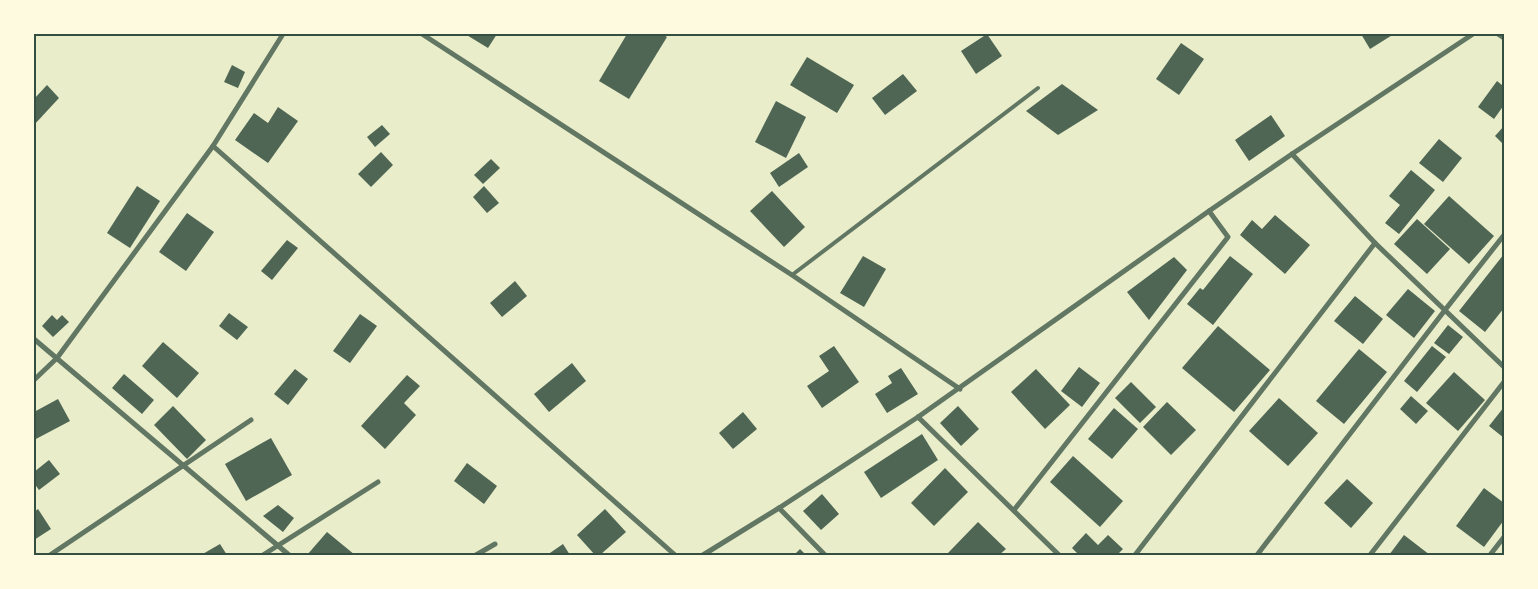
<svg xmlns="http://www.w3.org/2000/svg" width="1538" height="589" viewBox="0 0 1538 589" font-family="'IBM Plex Sans',sans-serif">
  <rect width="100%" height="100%" fill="#e9edc9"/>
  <g fill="#4f6655">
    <path d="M465 34H497L488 48Z"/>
    <path d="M627 34H662L667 37 629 99 599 81Z"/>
    <path d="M987 34 1002 56 976 74 961 51Z"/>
    <path d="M1361 34H1394L1370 49Z"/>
    <path d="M1181 43 1204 59 1179 95 1156 79Z"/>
    <path d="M807 57 854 85 837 113 790 85Z"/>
    <path d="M232 65 245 72 238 88 224 82Z"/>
    <path d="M903 74 917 91 885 115 872 98Z"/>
    <path d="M1497 81 1502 85 1504 83V105L1494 119 1478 107Z"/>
    <path d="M1062 84 1098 110 1058 135 1026 111Z"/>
    <path d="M47 85 59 98 34 125V99Z"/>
    <path d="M776 101 806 117 786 158 755 142Z"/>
    <path d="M278 107 298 121 268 163 235 140 254 113 268 123Z"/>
    <path d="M1271 115 1285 136 1249 161 1235 140Z"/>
    <path d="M382 125 390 134 375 147 367 137Z"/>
    <path d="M1504 126V145L1495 136Z"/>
    <path d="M1439 139 1462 158 1443 182 1419 163Z"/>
    <path d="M381 152 393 165 371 187 358 174Z"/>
    <path d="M799 153 808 167 779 187 770 173Z"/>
    <path d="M491 159 500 168 483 184 474 175Z"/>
    <path d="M1411 170 1435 190 1399 234 1385 223 1400 205 1389 196Z"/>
    <path d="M137 186 160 201 130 248 107 233Z"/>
    <path d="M484 186 499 203 487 213 473 197Z"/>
    <path d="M772 191 805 227 784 247 750 211Z"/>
    <path d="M1449 196 1494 236 1469 264 1424 224Z"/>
    <path d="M187 213 214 232 186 271 159 252Z"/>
    <path d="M1275 215 1310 245 1285 274 1240 235 1252 220 1262 229Z"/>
    <path d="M1417 219 1450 249 1427 274 1394 244Z"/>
    <path d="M287 240 298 248 272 280 261 271Z"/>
    <path d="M1504 254V308L1485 332 1459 311Z"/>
    <path d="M863 256 886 269 864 307 840 293Z"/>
    <path d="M1230 256 1253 274 1213 325 1187 304 1200 288 1203 290Z"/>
    <path d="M1174 257 1187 270 1149 320 1127 292Z"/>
    <path d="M515 281 527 296 502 317 490 303Z"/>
    <path d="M1408 289 1435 311 1414 338 1386 315Z"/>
    <path d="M1355 296 1383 319 1363 344 1334 321Z"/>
    <path d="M229 313 248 327 237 340 219 326Z"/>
    <path d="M360 314 377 326 350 363 333 351Z"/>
    <path d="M52 315 57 320 62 315 69 322 53 337 42 326Z"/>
    <path d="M1448 325 1463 337 1449 354 1434 343Z"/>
    <path d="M1218 326 1270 370 1234 412 1182 368Z"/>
    <path d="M163 342 199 373 177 398 142 366Z"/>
    <path d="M834 346 859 382 822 408 807 386 829 371 819 356Z"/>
    <path d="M1432 346 1446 357 1417 392 1404 381Z"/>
    <path d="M1359 349 1387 372 1344 424 1316 401Z"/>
    <path d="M572 363 586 381 549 412 534 394Z"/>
    <path d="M1079 367 1100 383 1082 407 1061 391Z"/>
    <path d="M901 368 918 394 887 413 875 394 892 383 888 376Z"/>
    <path d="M295 369 308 379 288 405 274 394Z"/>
    <path d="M1036 369 1070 405 1045 429 1011 392Z"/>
    <path d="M1454 372 1485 400 1458 431 1426 403Z"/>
    <path d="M124 374 154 400 142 414 112 388Z"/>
    <path d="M407 375 420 386 404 403 416 415 385 449 361 426Z"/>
    <path d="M1131 382 1156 407 1140 423 1115 398Z"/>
    <path d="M1411 396 1428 411 1416 424 1400 409Z"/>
    <path d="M1279 398 1318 433 1288 466 1249 431Z"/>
    <path d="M58 399 70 421 34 440V412Z"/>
    <path d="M1167 402 1196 430 1171 455 1143 427Z"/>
    <path d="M173 406 206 440 187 459 154 425Z"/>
    <path d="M958 406 979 429 961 446 940 423Z"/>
    <path d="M1504 407V438L1489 426Z"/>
    <path d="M1114 408 1138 429 1112 459 1088 439Z"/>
    <path d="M743 412 757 429 733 449 719 433Z"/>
    <path d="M922 434 938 460 881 498 864 472Z"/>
    <path d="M271 438 292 475 246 501 225 464Z"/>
    <path d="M1073 456 1123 501 1100 527 1050 482Z"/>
    <path d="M49 460 60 474 39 490 34 483V472Z"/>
    <path d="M467 463 497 486 484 504 454 481Z"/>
    <path d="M945 468 968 492 934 526 911 503Z"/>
    <path d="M1347 479 1373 503 1351 528 1324 503Z"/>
    <path d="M1484 488 1504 503V520L1484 547 1456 526Z"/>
    <path d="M822 494 839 514 821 530 803 511Z"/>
    <path d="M278 505 294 518 283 532 263 516Z"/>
    <path d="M38 509 51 529 34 540V512Z"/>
    <path d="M605 509 626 532 600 555H595L577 535Z"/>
    <path d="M978 522 1006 549 999 555H950L948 553Z"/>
    <path d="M327 532 355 555H307Z"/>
    <path d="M1086 533 1098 545 1108 535 1123 549 1117 555H1079L1072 548Z"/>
    <path d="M1404 535 1430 555H1389Z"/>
    <path d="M220 544 227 555H201Z"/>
    <path d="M563 544 570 555H547Z"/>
    <path d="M800 549 806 555H794Z"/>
  </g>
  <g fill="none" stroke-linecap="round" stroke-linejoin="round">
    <path stroke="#617663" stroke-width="4" d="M792 275 1038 88"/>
    <g stroke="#617663" stroke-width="5">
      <path d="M422 34 792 275 960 389"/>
      <path d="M1498 34 1504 38"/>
      <path d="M213 146 675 555"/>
      <path d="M1292 154 1375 243 1504 367"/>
      <path d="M34 339 289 555"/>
      <path d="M34 380 57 358 213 146 283 34"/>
      <path d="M918 417 1059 555"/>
      <path d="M779 508 825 555"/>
      <path d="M1014 510 1228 237 1209 211"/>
      <path d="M50 555 251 420"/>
      <path d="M263 555 378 482"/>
      <path d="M476 555 495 544"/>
      <path d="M703 555 779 508 918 417 1209 211 1292 154 1473 34"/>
      <path d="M1135 555 1375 243"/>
      <path d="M1257 555 1445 310 1504 235"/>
      <path d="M1370 555 1504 382"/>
      <path d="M1490 555 1504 537"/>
    </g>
  </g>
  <rect width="1538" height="589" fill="none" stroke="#fefae0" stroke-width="70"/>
  <rect x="35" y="35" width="1468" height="519" fill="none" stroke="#344e41" stroke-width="2"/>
</svg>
